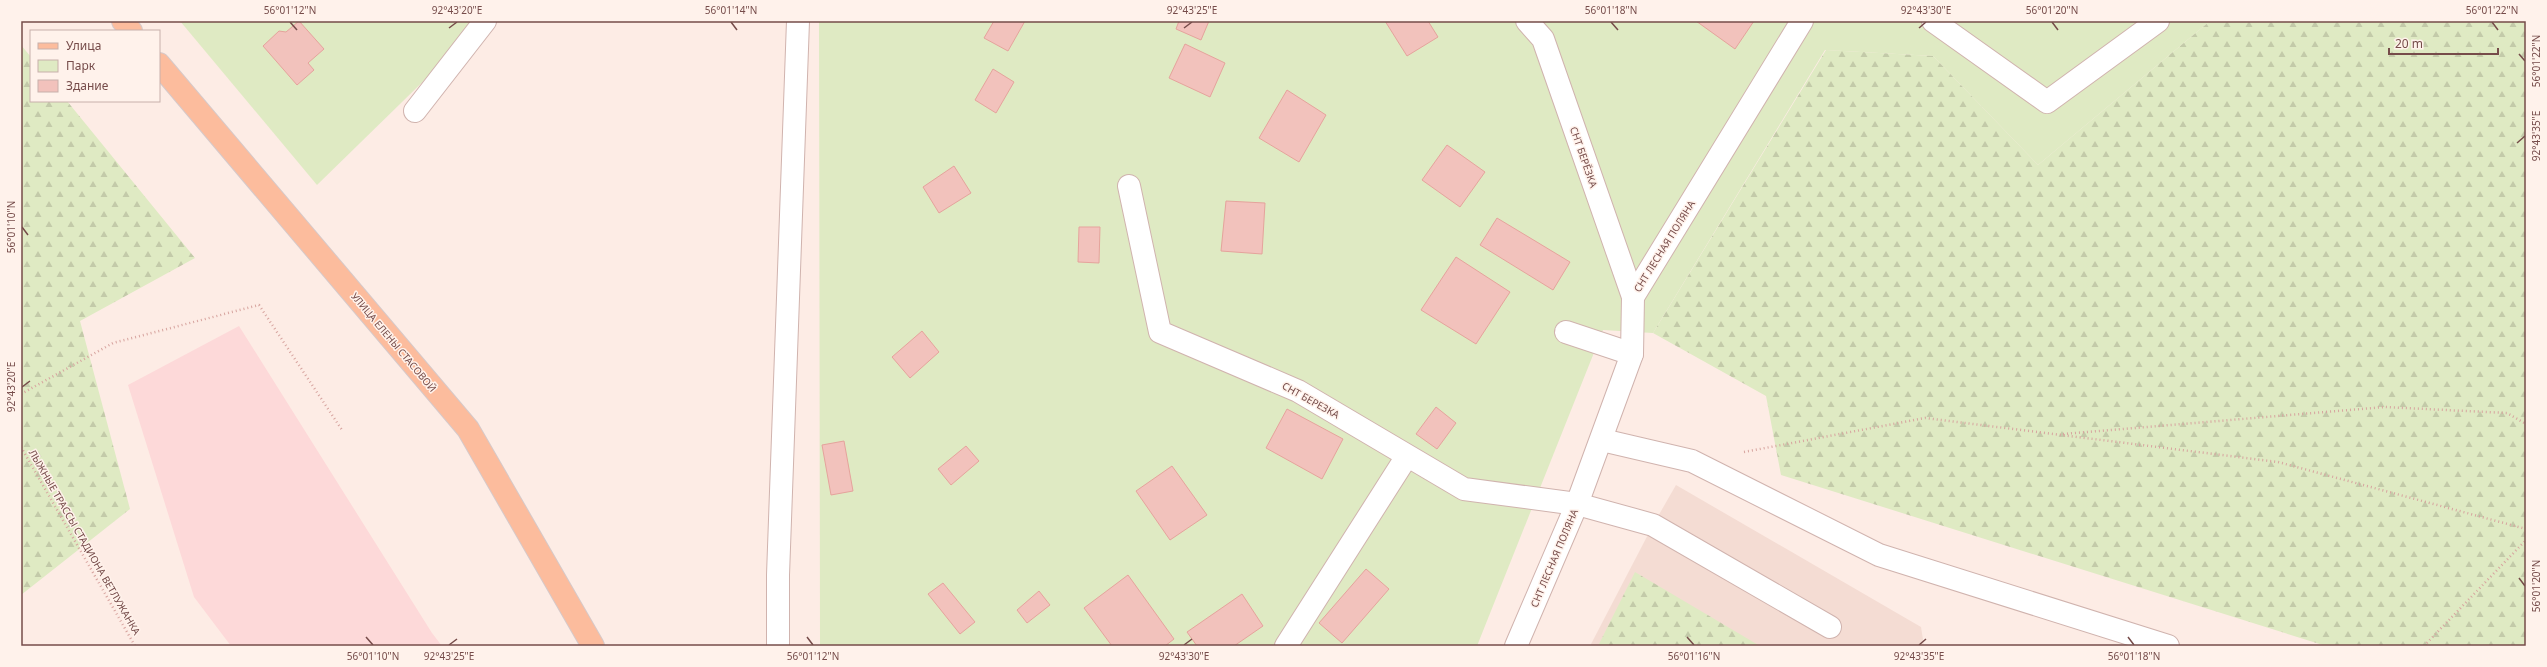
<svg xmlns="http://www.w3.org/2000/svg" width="2547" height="667" viewBox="0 0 2547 667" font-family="'Noto Sans',sans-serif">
  <defs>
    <pattern id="forest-firs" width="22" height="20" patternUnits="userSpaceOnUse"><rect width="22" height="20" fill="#dfeac3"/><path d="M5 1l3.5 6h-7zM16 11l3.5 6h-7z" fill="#c3caa9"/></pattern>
  </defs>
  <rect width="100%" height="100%" fill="#fdece5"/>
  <path fill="#f4dcd3" d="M1676 485 1921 627 1924 646H1590L1653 525Z"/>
  <path fill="#fdd9d9" d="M239 326 432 633 442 646H231L194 597 128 385Z"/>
  <g fill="#dfeac3">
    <path d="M180 21H485L317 185Z"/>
    <path d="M819 21H2210L2038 165 1933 56 1825 50 1653 333 1603 330 1477 646H820Z"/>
  </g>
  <g fill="url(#forest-firs)">
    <path d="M2210 21H2526V646H2326L1781 475 1766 396 1653 333 1826 50 1933 56 2038 165Z"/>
    <path d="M21 45 31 57V101H67L195 258 80 321 130 509 21 595Z"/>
    <path d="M1635 572 1760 646H1598Z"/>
  </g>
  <g fill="#f2c2bc" stroke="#e5a39c">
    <path d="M299 21 324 49 308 63 314 70 297 85 263 46 279 31 286 32Z"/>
    <path d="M994 21H1025L1008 51 984 38Z"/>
    <path d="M1179 21H1209L1201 40 1176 29Z"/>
    <path d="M1385 21H1428L1438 37 1407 56Z"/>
    <path d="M1696 21H1754L1735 49Z"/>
    <path d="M1185 44 1225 63 1210 97 1169 78Z"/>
    <path d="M993 69 1014 82 996 113 975 100Z"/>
    <path d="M1287 90 1326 115 1299 162 1259 138Z"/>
    <path d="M1447 145 1485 172 1460 207 1422 180Z"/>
    <path d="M954 166 971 193 939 213 923 187Z"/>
    <path d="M1226 201 1265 203 1262 254 1221 251Z"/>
    <path d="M1497 218 1570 262 1553 290 1480 245Z"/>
    <path d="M1079 227H1100L1099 263 1078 262Z"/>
    <path d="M1456 257 1510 292 1476 344 1421 310Z"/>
    <path d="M922 331 939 352 910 378 892 357Z"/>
    <path d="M1436 407 1456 423 1437 449 1416 434Z"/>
    <path d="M1287 409 1343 439 1322 479 1266 448Z"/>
    <path d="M844 441 853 491 831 495 822 445Z"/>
    <path d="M966 446 979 461 951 485 938 469Z"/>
    <path d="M1172 466 1207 515 1170 540 1136 491Z"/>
    <path d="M1366 569 1389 589 1342 643 1319 623Z"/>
    <path d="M1128 575 1174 639 1165 646H1112L1084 608Z"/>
    <path d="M943 583 975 622 960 634 928 594Z"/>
    <path d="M1039 591 1050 605 1027 623 1017 610Z"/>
    <path d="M1242 594 1263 626 1234 646H1197L1187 632Z"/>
  </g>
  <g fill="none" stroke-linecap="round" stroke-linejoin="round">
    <g stroke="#d0b3ae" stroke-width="24">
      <g id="minor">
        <path d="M1527 21 1543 39 1633 297"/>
        <path d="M1933 21 2047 102 2158 21"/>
        <path d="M415 111 485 21"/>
        <path d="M1129 186 1160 332 1298 391 1464 489 1577 504 1653 525 1830 627"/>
        <path d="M1566 332 1632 354"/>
        <path d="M1602 440 1692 461 1879 555 2168 646"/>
        <path d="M778 646V575L798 21"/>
        <path d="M1286 646 1407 456"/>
        <path d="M1516 646 1577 504 1632 354 1633 297 1802 21"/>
      </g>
    </g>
    <g stroke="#d6c9c9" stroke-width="24">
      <g id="major">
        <path d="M123 21 131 31"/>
        <path d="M159 64 468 429 593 646"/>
      </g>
    </g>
    <g stroke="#d7a49f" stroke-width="2.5" stroke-dasharray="1 3" stroke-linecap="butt">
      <path d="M21 394 113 343 259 305 342 430"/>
      <path d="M2063 434 2385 407 2507 413 2526 424"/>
      <path d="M21 447 135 646"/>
      <path d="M1744 452 1925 418 2278 462 2526 529"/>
      <path d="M2424 646 2526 540"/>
    </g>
    <use href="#minor" stroke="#fff" stroke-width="22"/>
    <use href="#major" stroke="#fcbc9d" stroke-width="22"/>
  </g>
  <path fill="none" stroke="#764c4a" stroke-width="1.5" d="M290 22 297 30M731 22 737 30M1611 22 1618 30M2052 22 2058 30M2492 22 2498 30M449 28 457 22M1184 28 1192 22M1919 28 1926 22M2519 54 2525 61M2517 143 2525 136M22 227 28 235M22 387 30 381M2519 578 2525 586M366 637 373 645M807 637 813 645M1687 637 1694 645M2128 637 2134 645M449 645 457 639M1184 645 1192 639M1919 645 1926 639"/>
  <g text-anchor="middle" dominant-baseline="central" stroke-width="3" stroke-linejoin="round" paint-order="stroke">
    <g font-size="10" fill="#764c4a" stroke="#fff2eb">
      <text transform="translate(1584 157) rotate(71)">СНТ БЕРЁЗКА</text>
      <text transform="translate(1664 246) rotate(-58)">СНТ ЛЕСНАЯ ПОЛЯНА</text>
      <text transform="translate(394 342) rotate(50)">УЛИЦА ЕЛЕНЫ СТАСОВОЙ</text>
      <text transform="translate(1311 400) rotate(29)">СНТ БЕРЕЗКА</text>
      <text transform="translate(85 542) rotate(60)">ЛЫЖНЫЕ ТРАССЫ СТАДИОНА ВЕТЛУЖАНКА</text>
      <text transform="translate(1554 558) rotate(-67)">СНТ ЛЕСНАЯ ПОЛЯНА</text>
    </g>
  </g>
  <rect width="2547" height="667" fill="none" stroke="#fff2eb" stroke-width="44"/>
  <rect x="30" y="30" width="130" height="72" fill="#fff2eb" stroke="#c8b0ab"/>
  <rect x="38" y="43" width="20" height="6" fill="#fcbc9d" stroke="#c8b0ab"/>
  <text x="66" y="50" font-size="12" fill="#764c4a">Улица</text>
  <rect x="38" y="60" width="20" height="12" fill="#dfeac3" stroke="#c8b0ab"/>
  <text x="66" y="70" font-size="12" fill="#764c4a">Парк</text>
  <rect x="38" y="80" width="20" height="12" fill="#f2c2bc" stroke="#c8b0ab"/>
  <text x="66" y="90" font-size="12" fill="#764c4a">Здание</text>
  <path d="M2389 48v6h109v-6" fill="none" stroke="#764c4a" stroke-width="2"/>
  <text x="2395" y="48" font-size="12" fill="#764c4a" stroke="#fff2eb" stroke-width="3" paint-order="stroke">20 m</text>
  <rect x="22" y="22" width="2503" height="623" fill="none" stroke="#764c4a" stroke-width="1.5"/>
  <g font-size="10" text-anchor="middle" fill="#764c4a">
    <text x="290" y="14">56°01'12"N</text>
    <text x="457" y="14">92°43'20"E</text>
    <text x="731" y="14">56°01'14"N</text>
    <text x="1192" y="14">92°43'25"E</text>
    <text x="1611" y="14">56°01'18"N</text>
    <text x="1926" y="14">92°43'30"E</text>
    <text x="2052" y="14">56°01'20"N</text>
    <text x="2492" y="14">56°01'22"N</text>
    <text transform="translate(2536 61) rotate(-90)" y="4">56°01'22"N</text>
    <text transform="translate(2536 136) rotate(-90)" y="4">92°43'35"E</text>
    <text transform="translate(11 227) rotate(-90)" y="4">56°01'10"N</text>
    <text transform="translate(11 387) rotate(-90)" y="4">92°43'20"E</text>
    <text transform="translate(2536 586) rotate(-90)" y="4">56°01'20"N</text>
    <text x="373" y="660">56°01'10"N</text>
    <text x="449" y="660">92°43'25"E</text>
    <text x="813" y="660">56°01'12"N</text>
    <text x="1184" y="660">92°43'30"E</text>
    <text x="1694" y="660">56°01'16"N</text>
    <text x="1919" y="660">92°43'35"E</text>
    <text x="2134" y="660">56°01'18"N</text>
  </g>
</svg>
